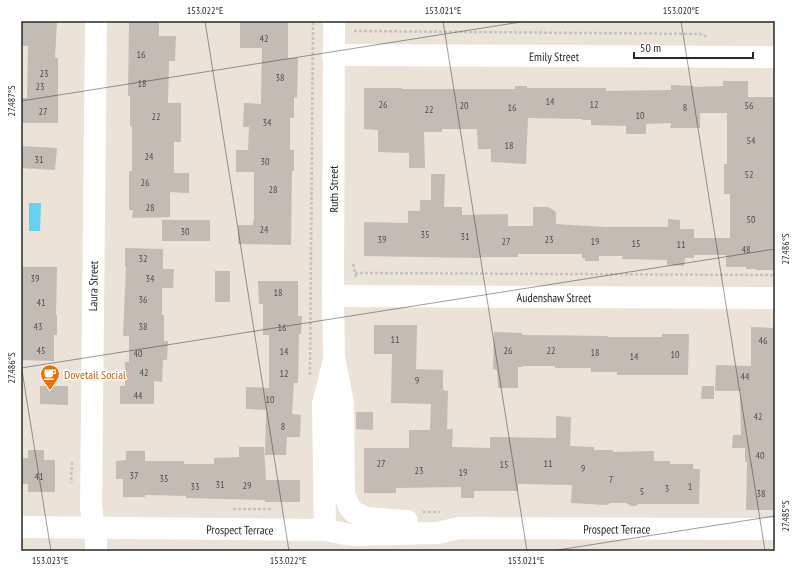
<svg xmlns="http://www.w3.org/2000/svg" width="796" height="572" viewBox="0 0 796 572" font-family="'PT Sans Narrow',sans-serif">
  <rect width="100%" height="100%" fill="#ebe2d8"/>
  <path fill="#66d1f3" d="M29 203H41L40 231H29Z"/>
  <g fill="#c3bcb5">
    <path d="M21 21H57L55 58H58V123H22V98H27L28 46H21Z"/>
    <path d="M129 21H159V36H176L175 61H169L168 103H181V142H174V173H189V193L170 192V217L132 218 133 210H129V171H132V126L130 127V96H128Z"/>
    <path d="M240 21H288V58H298L297 98 294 97V118H290V150H294V171H292L291 245 238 244V225H253V220H254V172H236V150H248L249 127H243L244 103 261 104 262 48H240Z"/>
    <path d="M723 81H748V97H775V270H756V269H746V267H726V255H694V258H685L684 266 667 265V260L622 259 623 256H599V261H585V258H582V254H518V257H481V258L364 256V222L408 223V211H420V200H431V174H445L444 207H462V215L508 214V226H533V207H548L556 212V224L607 227H668V219L680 220V229H694V238H730V194H724V164H727V113H700V128H670L671 123 646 124V134H626V126L591 125V120H582V119L528 118 526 164 491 162V149H478L477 129H442V132H424L425 168H409V153L378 152V130L364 129V88H402V89H515V86H527V88H606V91L671 90V85L695 86 694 87 723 86Z"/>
    <path d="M21 146 57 148 55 170 21 168Z"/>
    <rect x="162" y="220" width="48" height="21"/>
    <path d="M125 248 163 249V269H174L173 288H162V315H164V341H168L167 360H163L162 382 154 381V404H120V386H125V362H129V336H123L126 266H125Z"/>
    <path d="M21 267H57L56 315H57V335H54V361L21 360Z"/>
    <rect x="215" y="271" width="15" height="31"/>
    <path d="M258 281H298V316H302L301 334H299L298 383H294L292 414 301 415 300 437H287L286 455H265L266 410 246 409V387L269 388V335H263V304H259Z"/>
    <path d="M374 325H417L416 369 443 370V390L448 391 447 429H453L452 447 490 448V437L556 438V416L571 417 570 446 594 447V450H613V452L654 451V461H670V464H693V469H700L699 504H638L636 506H631L626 503H610L607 505 571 503 572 485 518 484V491H474V498H461V487L396 488V493H364V448H409V430H430L431 404 391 403 392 354H374Z"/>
    <path d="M751 327 775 328V510H746L747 462H745V448H732L733 435H741L740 391H715L716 365 751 366Z"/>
    <path d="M494 332 522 333V335L608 336V337H662V334H689L688 375H617V372H591V368H555V366H522V367H518V388H498L497 370 493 369Z"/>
    <path d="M40 386H68V405L40 404Z"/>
    <path d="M702 386H714V399H701Z"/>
    <path d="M356 412H373V430L356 429Z"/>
    <path d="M239 447H264L266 480H300V502H265V500L186 498V496L145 495V497H123V479H116V461L126 460V451H145V461H184V464H214V458L239 457Z"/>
    <path d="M28 450H44V460H55V492H28V484H21V458H28Z"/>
  </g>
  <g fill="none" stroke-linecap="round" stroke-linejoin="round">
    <g stroke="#c3c3c3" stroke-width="2.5" stroke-dasharray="3 2" stroke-linecap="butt">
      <path d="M354 31 702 34 707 37"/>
      <path d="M353 264 356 277"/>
      <path d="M355 273 775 275"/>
      <path d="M310 375 313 21"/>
      <path d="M72 462 71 480 72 483"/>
      <path d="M233 509H272"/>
      <path d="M423 512H440"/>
    </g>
    <g stroke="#fff" stroke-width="22">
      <path d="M96 21 91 508 96 540V551"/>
      <path d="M334 21 333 296 334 357 343 403 344 494 350 508 354 512 366 518 407 521"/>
      <path id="s1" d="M333 55 775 57"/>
      <path id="s2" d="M333 296 775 298"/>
      <path id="s3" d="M21 527 325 530 351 535 438 533 459 528 775 529"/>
      <path d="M325 530 323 404 333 364"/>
    </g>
  </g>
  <path fill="none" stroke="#282828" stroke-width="1" stroke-opacity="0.45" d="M205 21 289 551M443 21 527 551M681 21 765 551M21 101 527 21M21 364 51 551M21 368 775 249M551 551 775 516"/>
  <defs>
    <g id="cafe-pin" transform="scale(1)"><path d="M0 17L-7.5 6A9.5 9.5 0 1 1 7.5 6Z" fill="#e8710a" stroke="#fff"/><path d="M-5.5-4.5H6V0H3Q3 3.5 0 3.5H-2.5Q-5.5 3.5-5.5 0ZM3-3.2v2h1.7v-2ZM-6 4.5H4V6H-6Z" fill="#fff"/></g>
  </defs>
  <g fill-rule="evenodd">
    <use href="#cafe-pin" x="50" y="374"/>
  </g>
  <g text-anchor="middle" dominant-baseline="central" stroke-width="3" stroke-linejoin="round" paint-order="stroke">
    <g font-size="10" fill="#4f4d4b">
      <text x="264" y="38">42</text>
      <text x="141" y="54">16</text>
      <text x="44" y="73">23</text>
      <text x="280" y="77">38</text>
      <text x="142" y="83">18</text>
      <text x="40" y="86">23</text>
      <text x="550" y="101">14</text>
      <text x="383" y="104">26</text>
      <text x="594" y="104">12</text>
      <text x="464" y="105">20</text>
      <text x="749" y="105">56</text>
      <text x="512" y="107">16</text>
      <text x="685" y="107">8</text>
      <text x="429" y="109">22</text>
      <text x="43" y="111">27</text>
      <text x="640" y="115">10</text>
      <text x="156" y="116">22</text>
      <text x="267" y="122">34</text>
      <text x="751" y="140">54</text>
      <text x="509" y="145">18</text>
      <text x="149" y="156">24</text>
      <text x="39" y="159">31</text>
      <text x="265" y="161">30</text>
      <text x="749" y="174">52</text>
      <text x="145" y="182">26</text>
      <text x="273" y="189">28</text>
      <text x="150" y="207">28</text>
      <text x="751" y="219">50</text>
      <text x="264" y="229">24</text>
      <text x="185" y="231">30</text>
      <text x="425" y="234">35</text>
      <text x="465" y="236">31</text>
      <text x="382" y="239">39</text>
      <text x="549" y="239">23</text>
      <text x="506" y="241">27</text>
      <text x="595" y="241">19</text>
      <text x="636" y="243">15</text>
      <text x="681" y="244">11</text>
      <text x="746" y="249">48</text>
      <text x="143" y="258">32</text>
      <text x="35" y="278">39</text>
      <text x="150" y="278">34</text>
      <text x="278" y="292">18</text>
      <text x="143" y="299">36</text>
      <text x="41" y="302">41</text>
      <text x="38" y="326">43</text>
      <text x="143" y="326">38</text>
      <text x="282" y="327">16</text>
      <text x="395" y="339">11</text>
      <text x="763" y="340">46</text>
      <text x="41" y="350">45</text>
      <text x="508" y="350">26</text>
      <text x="551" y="350">22</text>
      <text x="284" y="351">14</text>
      <text x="595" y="352">18</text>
      <text x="138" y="353">40</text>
      <text x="675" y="354">10</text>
      <text x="634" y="356">14</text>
      <text x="144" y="372">42</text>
      <text x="284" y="373">12</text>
      <text x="745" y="376">44</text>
      <text x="417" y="380">9</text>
      <text x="138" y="395">44</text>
      <text x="270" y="399">10</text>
      <text x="758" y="416">42</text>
      <text x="283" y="426">8</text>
      <text x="760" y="455">40</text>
      <text x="381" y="463">27</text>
      <text x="548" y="463">11</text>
      <text x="504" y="464">15</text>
      <text x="583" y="468">9</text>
      <text x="419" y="470">23</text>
      <text x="463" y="472">19</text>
      <text x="134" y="475">37</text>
      <text x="39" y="476">41</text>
      <text x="164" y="478">35</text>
      <text x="611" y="479">7</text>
      <text x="220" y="484">31</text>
      <text x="247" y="485">29</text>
      <text x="195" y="486">33</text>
      <text x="690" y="486">1</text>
      <text x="667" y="488">3</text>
      <text x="642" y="491">5</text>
      <text x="761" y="493">38</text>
    </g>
    <g font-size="12" fill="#282828" stroke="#fff">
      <text stroke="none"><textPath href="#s1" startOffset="221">Emily Street</textPath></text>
      <text transform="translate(333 189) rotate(-90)">Ruth Street</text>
      <text transform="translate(93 286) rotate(-89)">Laura Street</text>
      <text stroke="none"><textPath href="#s2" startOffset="221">Audenshaw Street</textPath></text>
      <text stroke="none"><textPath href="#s3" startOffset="597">Prospect Terrace</textPath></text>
      <text stroke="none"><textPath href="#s3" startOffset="219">Prospect Terrace</textPath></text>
    </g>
    <g font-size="12" fill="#c56008" stroke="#fff" text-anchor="start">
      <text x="64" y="374">Dovetail Social</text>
    </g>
  </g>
  <rect width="796" height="572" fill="none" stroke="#ffffff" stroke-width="44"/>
  <path d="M634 52v6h119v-6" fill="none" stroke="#282828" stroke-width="2"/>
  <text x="640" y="52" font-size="12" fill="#282828" stroke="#ffffff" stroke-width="3" paint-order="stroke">50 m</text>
  <rect x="22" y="22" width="752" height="528" fill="none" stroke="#282828" stroke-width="1.5"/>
  <g font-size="10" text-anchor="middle" fill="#282828">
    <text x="205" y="14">153.022°E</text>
    <text x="443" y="14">153.021°E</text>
    <text x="681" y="14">153.020°E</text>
    <text transform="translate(11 101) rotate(-90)" y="4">27.487°S</text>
    <text transform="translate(785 249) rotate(-90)" y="4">27.486°S</text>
    <text transform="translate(11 368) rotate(-90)" y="4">27.486°S</text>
    <text transform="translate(785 516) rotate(-90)" y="4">27.485°S</text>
    <text x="50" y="564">153.023°E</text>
    <text x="288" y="564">153.022°E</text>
    <text x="526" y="564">153.021°E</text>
  </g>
</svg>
